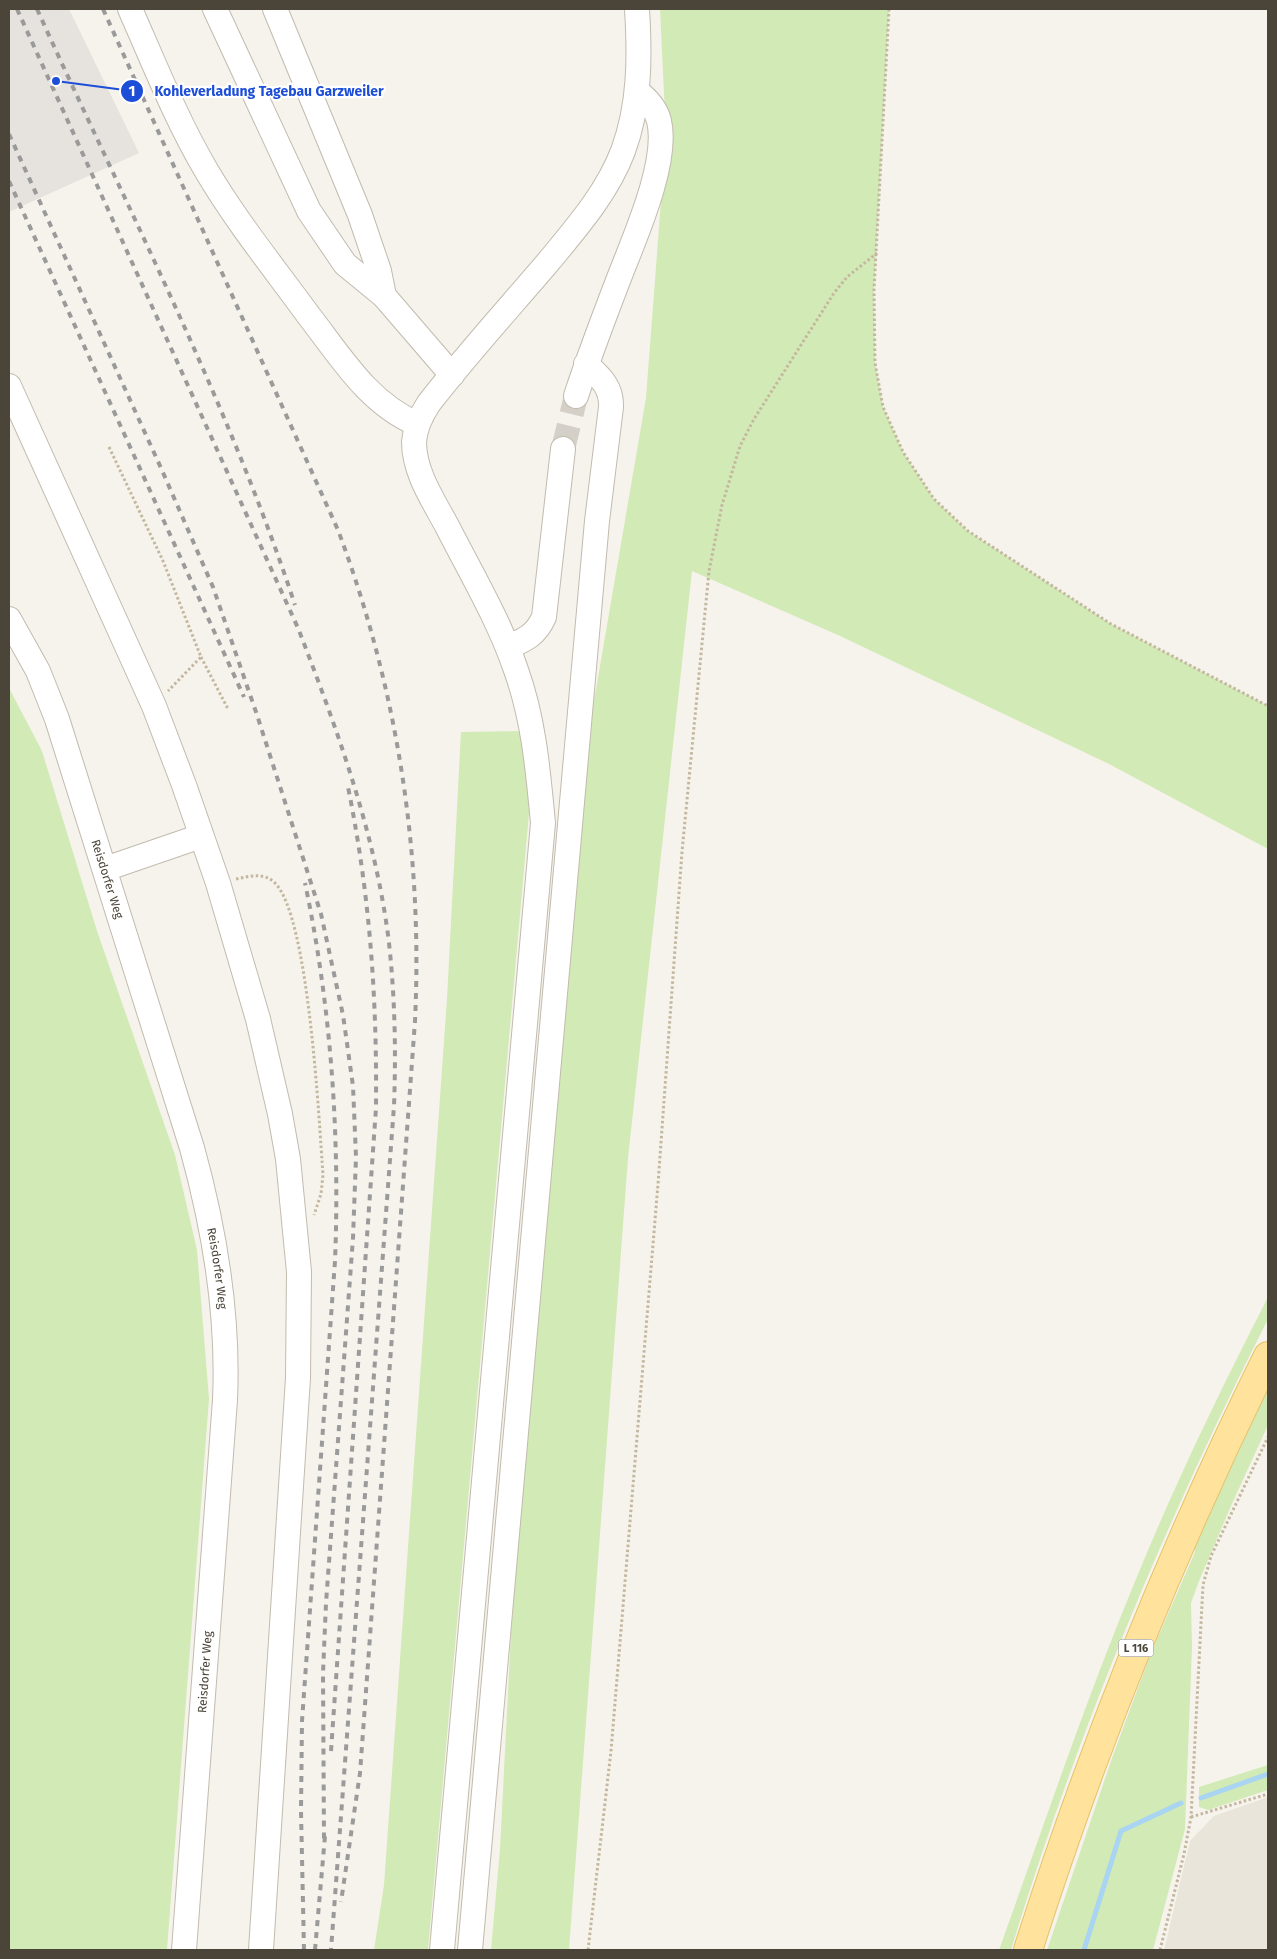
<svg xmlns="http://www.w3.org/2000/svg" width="1277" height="1959" viewBox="0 0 1277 1959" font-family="'Fira Sans',sans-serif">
  <rect width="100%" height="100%" fill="#f6f3ec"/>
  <path fill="#eae5da" d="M1268 1797V1950H1164L1190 1841 1214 1816Z"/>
  <path fill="#e6e2dd" d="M9 9H69L139 153 9 212Z"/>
  <g fill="#d2eab5">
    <path d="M660 9H889L874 290 875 363 883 407 903 452 934 499 968 531 1111 624 1268 706V849L1109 764 838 635 692 571 628 1158 569 1950H491L500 1849 511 1634 526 1424 565 1014 589 730 646 398 666 136Z"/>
    <path d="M9 688 42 751 97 931 175 1155 197 1250 209 1399 167 1950H9Z"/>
    <path d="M522 731 530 802 428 1950H374L384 1885 447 999 461 732Z"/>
    <path d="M1268 1297V1319C1166 1520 1076 1735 1011 1950H999C1045 1822 1088 1693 1141 1567 1179 1475 1223 1385 1268 1297Z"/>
    <path d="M1268 1388V1425L1231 1506 1199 1581 1191 1603 1192 1647 1185 1829 1153 1950H1047L1112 1758 1151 1653 1195 1552 1194 1547Z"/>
    <path d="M1268 1765V1790L1208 1810 1199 1807V1787Z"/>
  </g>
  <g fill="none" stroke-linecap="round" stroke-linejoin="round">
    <g stroke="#a9d4f2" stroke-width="5">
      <path d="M1201 1798 1268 1774"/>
      <path d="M1084 1950 1121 1831 1181 1803"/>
    </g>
    <path stroke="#d4d0c8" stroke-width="24" stroke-dasharray="24 12" stroke-linecap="butt" d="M563 449 576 396"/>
    <g stroke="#c2bbae" stroke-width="26">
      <g id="minor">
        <path d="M130 9C154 63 176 119 206 170 236 221 274 268 309 316 341 357 368 403 417 424"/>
        <path d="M215 9 309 211 345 264 384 296"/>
        <path d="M275 9 360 215 379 271 384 296 452 375"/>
        <path d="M9 386 154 706 184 785 218 883 258 1019 280 1114 288 1159 299 1272 298 1378 261 1950"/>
        <path d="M576 396C589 356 604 317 619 278 634 239 669 162 659 121 656 108 647 99 637 91"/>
        <path id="s1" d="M9 619 38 671 57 719 192 1148C215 1231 229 1314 225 1400L184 1950"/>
        <path d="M508 647C525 640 536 635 544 617L563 449"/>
        <path d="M105 869 201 836"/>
        <path d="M442 1950 543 823C538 771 534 720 516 670 499 620 471 573 447 526 433 500 414 472 414 442 415 427 421 415 429 403 467 354 509 308 549 261 577 227 607 193 623 151 640 105 640 57 637 9"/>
        <path d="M470 1950 597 521 611 407C612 387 600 377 586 364"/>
      </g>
    </g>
    <g stroke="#e6c16a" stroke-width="30">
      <path id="major" d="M1028 1950C1093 1746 1173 1548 1268 1356"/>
    </g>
    <g stroke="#c4b79f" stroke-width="3" stroke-dasharray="2.5 2.5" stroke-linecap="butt">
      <path d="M889 9 874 290 875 363 883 407 903 452 934 499 968 531 1111 624 1268 706"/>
      <path d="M109 447 163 561 201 657 168 691"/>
      <path d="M201 657 228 709"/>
      <path d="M236 879C250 876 264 872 275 883 309 917 319 1121 323 1175L321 1194 314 1215"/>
      <path d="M1191 1817 1268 1794"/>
      <path d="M588 1950 611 1751 658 1184 682 852 709 571 722 505 740 446 754 419 834 293 847 277 877 253"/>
      <path d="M1160 1950 1184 1854 1191 1817 1203 1585 1211 1556 1268 1437"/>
    </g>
    <use href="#minor" stroke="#fff" stroke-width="24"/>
    <use href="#major" stroke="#ffe39c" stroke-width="28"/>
    <g stroke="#9a9a9a" stroke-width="4" stroke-dasharray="6 6" stroke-linecap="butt">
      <path d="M17 9 298 628C337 729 376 835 389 943 395 998 396 1052 394 1106L331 1950"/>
      <path d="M37 9C126 206 227 399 295 605"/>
      <path d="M103 9 338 530C397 688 423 852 415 1021L360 1773 341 1902"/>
      <path d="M9 134 161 468 213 587 257 715 321 914 343 1015 353 1086 356 1157 353 1238 326 1603 323 1673 324 1841"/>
      <path d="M9 181 244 697"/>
      <path d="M331 1751 376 1108C377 997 370 896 348 787"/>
      <path d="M304 1950 301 1811 302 1721 335 1261C340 1134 331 1007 305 883"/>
      <path d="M315 1950 325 1836"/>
    </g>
  </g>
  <g text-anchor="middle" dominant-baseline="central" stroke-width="4.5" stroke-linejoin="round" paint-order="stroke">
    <rect fill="#fff" stroke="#817c74" stroke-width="1" x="1118.5" y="1639.5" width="35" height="17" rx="4"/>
    <g font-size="11" font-weight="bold" fill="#4b4439">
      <text x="1136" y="1648">L 116</text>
    </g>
    <g font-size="12" fill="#4b4439" stroke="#fff">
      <text stroke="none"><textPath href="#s1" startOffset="279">Reisdorfer Weg</textPath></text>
      <text stroke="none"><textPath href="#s1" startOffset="684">Reisdorfer Weg</textPath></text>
      <text transform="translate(205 1672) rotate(-86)">Reisdorfer Weg</text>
    </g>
  </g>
  <path fill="none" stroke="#1d4ed8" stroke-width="2" d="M56 81L132 91"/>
  <g fill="#1d4ed8" stroke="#fff" stroke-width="2">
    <circle cx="56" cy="81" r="5"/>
    <circle cx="132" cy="91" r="12"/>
  </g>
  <g font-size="15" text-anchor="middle" font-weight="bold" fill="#fff">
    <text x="132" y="96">1</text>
  </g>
  <g font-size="14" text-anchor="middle" font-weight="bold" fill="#1d4ed8" stroke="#fff" stroke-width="4.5" stroke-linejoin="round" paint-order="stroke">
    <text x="269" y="96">Kohleverladung Tagebau Garzweiler</text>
  </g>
  <rect width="1277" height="1959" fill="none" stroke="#4b4439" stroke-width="20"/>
</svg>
